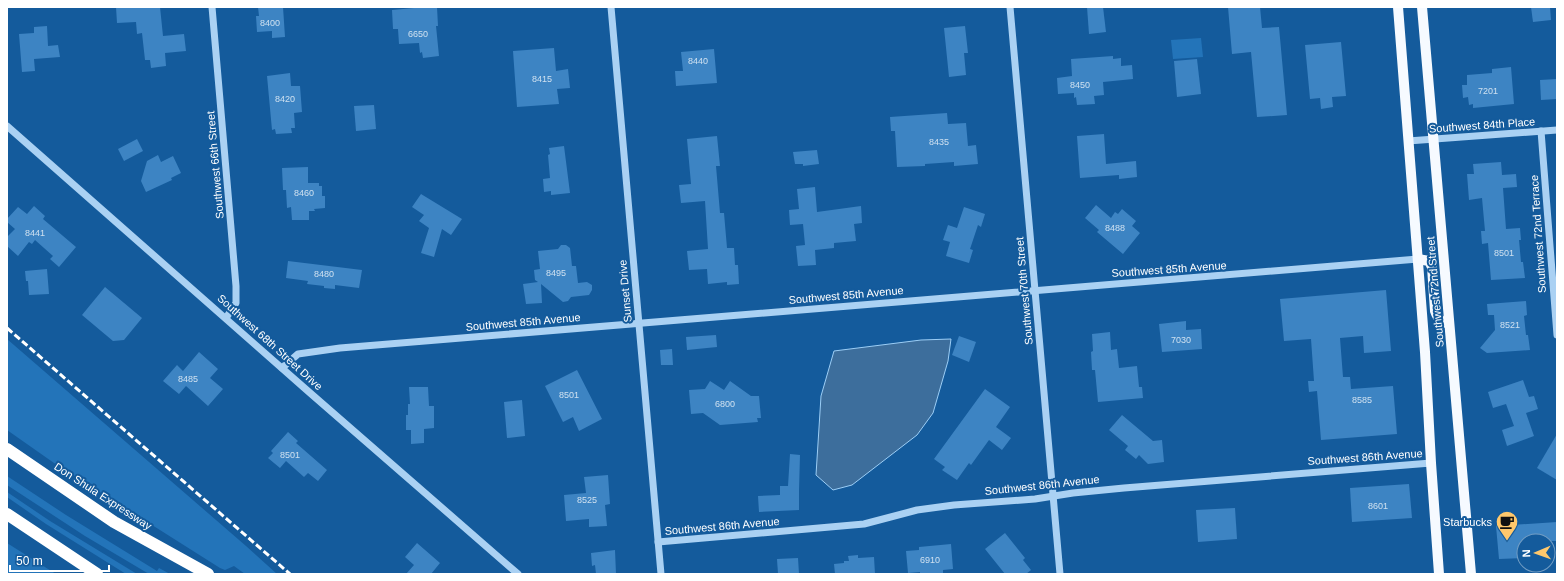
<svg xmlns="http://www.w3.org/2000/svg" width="1564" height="581" viewBox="0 0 1564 581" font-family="Helvetica,sans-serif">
  <rect width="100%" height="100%" fill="#145b9c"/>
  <g fill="#2374b9">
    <path d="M1201 38 1203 57 1173 59 1171 40Z"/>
    <path d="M7 339 246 546 277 574H245L234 566 225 570 220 568 54 463 7 430Z"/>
    <path d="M7 476 66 515 157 571 159 568 170 574H149L85 536 7 485Z"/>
    <path d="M7 492 50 521 137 574H126L46 524 7 497Z"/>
    <path d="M7 543 56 574H7Z"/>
  </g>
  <path fill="#3d6e9c" stroke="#9ccef6" d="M951 339 948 361 933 413 917 435 852 485 833 490 816 475 821 396 834 351 921 340Z"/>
  <g fill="#3d84c3">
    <path d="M116 7H160L163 36 184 34 186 51 165 53 166 66 151 68 150 60H145L142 33 137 34 136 22 117 23Z"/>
    <path d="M258 7H283L285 37 272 38V31L257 32 256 16H259Z"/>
    <path d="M425 7H437L438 26H436L439 56 423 58 422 52 420 53 419 43 399 44 398 29H393L392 10Z"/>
    <path d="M1087 7H1103L1106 32 1089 34Z"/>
    <path d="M1228 7H1260L1262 28 1279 27 1287 115 1257 117 1251 52 1232 54Z"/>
    <path d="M1531 7H1550L1551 20 1533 22Z"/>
    <path d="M47 26 48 46 58 45 60 57 34 59 35 71 22 72 19 34 34 33V27Z"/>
    <path d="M965 26 968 53H964L966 75 949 77 944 28Z"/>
    <path d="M1341 42 1346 96 1332 97 1333 107 1321 109 1320 98 1310 99 1305 45Z"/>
    <path d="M554 48 556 71 568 69 570 88 557 89 559 104 517 107 513 51Z"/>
    <path d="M714 49 717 83 676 86 675 71H683L681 52Z"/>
    <path d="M1113 56V59L1121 58V66L1132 65 1133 79 1103 82 1104 95 1094 96 1095 104 1077 105 1076 97 1074 98V93L1058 94 1057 78 1072 76 1071 59Z"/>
    <path d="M1197 59 1201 94 1177 97 1174 61Z"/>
    <path d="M1511 67 1514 104 1473 108V104L1469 105 1468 97 1463 98 1462 85H1467V75L1492 73V69Z"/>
    <path d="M290 73 291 86H300L302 112 294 113 295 128H291L292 133 276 134 275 129 272 130 267 76Z"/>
    <path d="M1557 79V99L1541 100 1540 80Z"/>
    <path d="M374 105 376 129 356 131 354 106Z"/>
    <path d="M947 113 948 124 966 123 968 146 976 145 978 164 954 166V162L925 164V166L897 167 895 131H891L890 117Z"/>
    <path d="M1104 134 1106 164 1136 161 1137 177 1119 179V175L1080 178 1077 136Z"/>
    <path d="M717 136 720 166H716L720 213H724L727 248H734L735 265H738L739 284 727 285V282L708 284 707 269 689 270 687 251 708 249 705 201 681 203 679 185 691 184 687 139Z"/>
    <path d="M137 139 143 151 124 161 118 149Z"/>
    <path d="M564 146 570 193 551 195V191L544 192 543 179 550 178 548 155 550 154 549 148Z"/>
    <path d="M817 150 819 164 803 166V164H795L793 152Z"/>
    <path d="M158 155 161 162 173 156 181 173 171 178 172 180 146 192 141 181 147 161Z"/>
    <path d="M1501 162 1502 175 1516 174 1517 187 1503 188 1506 229 1520 228 1521 240H1519L1521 262H1523L1525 278 1491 280 1488 243 1482 244 1481 231H1485L1482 198 1469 200 1467 174H1474L1473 164Z"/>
    <path d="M308 167V183H319V186H322V196H325V208L314 209 315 211H309V220H292L291 207 287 208 286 190H283L282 168Z"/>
    <path d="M815 187 817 212 861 206 862 223 854 224 856 241 834 243V248L815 250 816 265 798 266 796 246 805 245 803 224 790 225 789 210 799 209 797 189Z"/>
    <path d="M421 194 462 219 451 235 442 229 434 257 421 253 429 228 419 221 424 215 412 207Z"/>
    <path d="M1096 205 1111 218 1115 212 1118 214 1122 209 1136 221 1132 226 1140 233 1123 254 1097 232 1099 230 1085 218Z"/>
    <path d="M34 206 45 216 43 219 76 247 59 267 50 259 53 256 35 240 32 244 29 242 18 256 7 246V237L15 229 7 222V219L18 207 27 214Z"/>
    <path d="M964 207 985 214 981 227 978 225 970 249 973 250 969 263 946 256 950 242 943 240 948 225 957 228Z"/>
    <path d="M561 245H566L570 248 572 266H576L578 283 587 282 592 285V290L589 295 571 297 568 301 563 302 541 284 542 303 526 304 523 284 538 282 535 280 534 270 540 269 538 251 558 249Z"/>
    <path d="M288 261 362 270 359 288 335 285V289L324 288V286L307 284 308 281 286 278Z"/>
    <path d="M47 269 49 294 29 295 28 281H26L25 271Z"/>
    <path d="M105 287 142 318 124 340 113 341 82 315Z"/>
    <path d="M1386 290 1391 351 1364 353 1363 336 1340 338 1343 377H1350L1351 389 1393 386 1397 434 1321 440 1317 391 1309 392 1308 381H1314L1311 339 1284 341 1280 299Z"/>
    <path d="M1526 301 1527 315 1524 316 1526 335H1528L1530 350 1487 353 1480 348 1495 330 1494 315H1488L1487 304Z"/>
    <path d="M1186 321V330L1201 329 1202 349 1162 352 1159 324Z"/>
    <path d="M1110 332 1111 350 1117 349 1119 368 1137 366 1139 387H1142L1143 398 1098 402 1095 370H1092L1091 352 1093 351 1092 334Z"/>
    <path d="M716 335 717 347 687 350 686 337Z"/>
    <path d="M959 336 976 342 969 362 952 355Z"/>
    <path d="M672 349 673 365H661L660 350Z"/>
    <path d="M199 352 218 369 210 378 223 389 208 406 186 386 179 394 163 381 177 365 183 371Z"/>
    <path d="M577 370 602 419 579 431 573 417 563 422 545 386Z"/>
    <path d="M1523 380 1529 397 1534 396 1538 409 1526 413 1534 436 1507 446 1502 430 1514 426 1506 404 1493 408 1488 392Z"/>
    <path d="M710 381 724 390 730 381 751 396H759L761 418H757L758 422 720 425 703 413 691 414 689 390 705 389Z"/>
    <path d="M409 387H428L429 406H434V428L424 429V443L411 444V430H406V415H408V404H410Z"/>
    <path d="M985 389 1010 407 996 427 1011 438 1002 450 989 440 971 465 969 463 957 480 942 470 945 467 934 459Z"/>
    <path d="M522 400 525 436 507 438 504 402Z"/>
    <path d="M1122 415 1153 441 1162 440 1164 462 1148 464 1139 455 1136 459 1125 450 1128 446 1109 430Z"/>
    <path d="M288 432 298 441 296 443 327 470 318 481 308 473 304 477 286 461 280 468 268 458 273 453 271 451Z"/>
    <path d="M1557 434V480L1537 468Z"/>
    <path d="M790 454 800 455 799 491V510L759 512 758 496 780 495V486H788Z"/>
    <path d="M608 475 610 504 605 505 607 526 589 527V519L566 521 564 495 586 493 584 477Z"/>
    <path d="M1409 484 1412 518 1352 522 1350 488Z"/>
    <path d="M1235 508 1237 539 1198 542 1196 510Z"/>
    <path d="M1557 522V541H1524V558L1499 559 1496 526Z"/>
    <path d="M1005 533 1025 558 1023 560 1031 570 1026 574H1005L985 549Z"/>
    <path d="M417 543 440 563 431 574H406L414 565 405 557Z"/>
    <path d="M951 544 953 569 943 570V574H920V572L908 573 906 551 919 550V547Z"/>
    <path d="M615 550 616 574H596L595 565 592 566 591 553Z"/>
    <path d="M858 555V558L874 557 875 574H835L834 564 844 563V561H849L848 556Z"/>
    <path d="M798 558 799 574H778L777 559Z"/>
  </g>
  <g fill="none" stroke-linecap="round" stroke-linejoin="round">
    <g stroke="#aad1f3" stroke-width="7">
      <path d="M212 7 236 286V303L226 318"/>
      <path d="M611 7 661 574"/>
      <path d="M1010 7 1060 574"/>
      <path d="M7 126 309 392 518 574"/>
      <path d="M1541 131 1557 335"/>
      <path d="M1408 141 1557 130"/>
      <path d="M282 368 298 354 340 348 1418 259"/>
      <path d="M658 542 864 524 917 510 954 505 1035 499 1073 493 1124 488 1431 463"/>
    </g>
    <g stroke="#f6faff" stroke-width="10">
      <path d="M1398 7 1425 352 1431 463 1439 574"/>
      <path d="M1422 7 1471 574"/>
      <path d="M1418 259 1429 261 1432 267 1435 311C1438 320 1441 321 1449 324"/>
    </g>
    <g stroke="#fff" stroke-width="12">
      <path d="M7 449 114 522 208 574"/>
      <path d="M7 514 97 574"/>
    </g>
    <path stroke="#fff" stroke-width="3" stroke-dasharray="7 3" stroke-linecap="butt" d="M7 328 290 574"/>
  </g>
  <defs>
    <g id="cafe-pin" transform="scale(1.15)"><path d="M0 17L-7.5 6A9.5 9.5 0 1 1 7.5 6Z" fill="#ffc86c" stroke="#145b9c"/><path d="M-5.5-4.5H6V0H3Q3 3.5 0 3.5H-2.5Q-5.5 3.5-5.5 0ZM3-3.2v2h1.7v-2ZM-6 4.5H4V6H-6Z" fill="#111"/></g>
  </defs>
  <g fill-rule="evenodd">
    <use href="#cafe-pin" x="1507" y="522"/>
  </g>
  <g text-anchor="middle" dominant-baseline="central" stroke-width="4" stroke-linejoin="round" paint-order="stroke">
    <g font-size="9" fill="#cee0f0">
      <text x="270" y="23">8400</text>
      <text x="418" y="34">6650</text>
      <text x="698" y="61">8440</text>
      <text x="542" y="79">8415</text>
      <text x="1080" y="85">8450</text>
      <text x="1488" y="91">7201</text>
      <text x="285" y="99">8420</text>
      <text x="939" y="142">8435</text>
      <text x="304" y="193">8460</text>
      <text x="1115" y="228">8488</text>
      <text x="35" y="233">8441</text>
      <text x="1504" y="253">8501</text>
      <text x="556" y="273">8495</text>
      <text x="324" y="274">8480</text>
      <text x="1510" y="325">8521</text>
      <text x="1181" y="340">7030</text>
      <text x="188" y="379">8485</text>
      <text x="569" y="395">8501</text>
      <text x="1362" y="400">8585</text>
      <text x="725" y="404">6800</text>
      <text x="290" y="455">8501</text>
      <text x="587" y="500">8525</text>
      <text x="1378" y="506">8601</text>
      <text x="930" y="560">6910</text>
    </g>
    <g font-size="11" fill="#fff" stroke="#145b9c">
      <text transform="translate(1482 125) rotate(-4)">Southwest 84th Place</text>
      <text transform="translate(215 165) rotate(-95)">Southwest 66th Street</text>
      <text transform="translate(1538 234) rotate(-94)">Southwest 72nd Terrace</text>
      <text transform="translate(1169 269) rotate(-4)">Southwest 85th Avenue</text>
      <text transform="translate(625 291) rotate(-95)">Sunset Drive</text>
      <text transform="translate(1024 291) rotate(-95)">Southwest 70th Street</text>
      <text transform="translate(1435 292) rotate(-95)">Southwest 72nd Street</text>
      <text transform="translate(846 295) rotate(-5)">Southwest 85th Avenue</text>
      <text transform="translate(523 322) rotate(-5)">Southwest 85th Avenue</text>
      <text transform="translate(270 342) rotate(42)">Southwest 68th Street Drive</text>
      <text transform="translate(1365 457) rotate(-4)">Southwest 86th Avenue</text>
      <text transform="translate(1042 485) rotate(-6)">Southwest 86th Avenue</text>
      <text transform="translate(103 496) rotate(33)">Don Shula Expressway</text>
      <text transform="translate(722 526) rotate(-5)">Southwest 86th Avenue</text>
    </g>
    <g font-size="11" fill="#fff" stroke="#145b9c" text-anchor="end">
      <text x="1492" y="522">Starbucks</text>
    </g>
  </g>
  <rect width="1564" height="581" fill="none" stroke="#ffffff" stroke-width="16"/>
  <g transform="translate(1536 553) rotate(268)"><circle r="19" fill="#145b9c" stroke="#729dc4"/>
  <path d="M0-3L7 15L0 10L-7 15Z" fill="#ffc86c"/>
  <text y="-6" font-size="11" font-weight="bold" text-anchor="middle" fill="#ffffff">N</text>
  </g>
  <path d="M10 565v6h99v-6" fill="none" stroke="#ffffff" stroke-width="2"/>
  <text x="16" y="565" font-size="12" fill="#ffffff" stroke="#145b9c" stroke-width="3" paint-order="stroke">50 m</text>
</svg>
